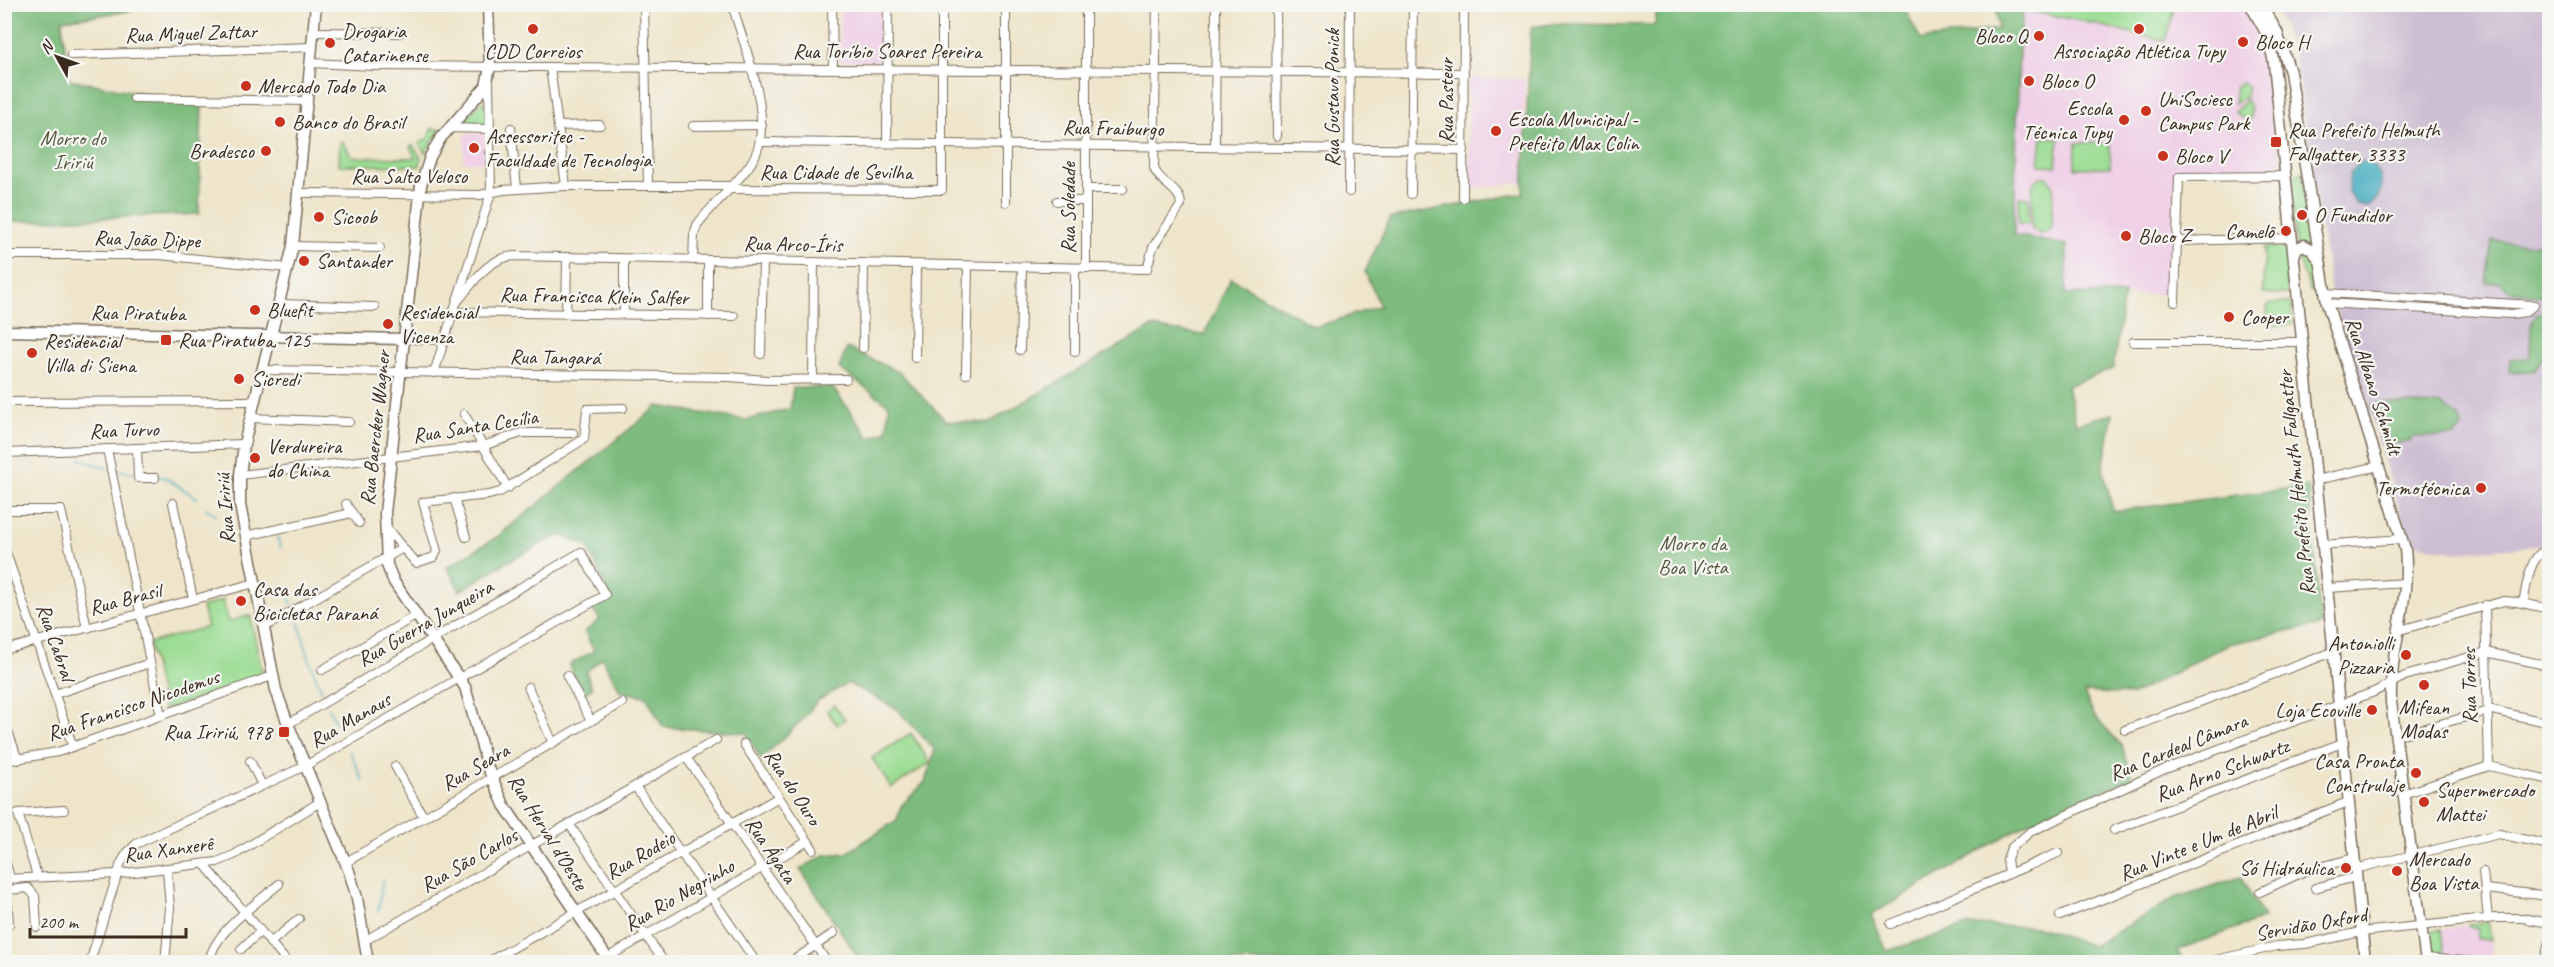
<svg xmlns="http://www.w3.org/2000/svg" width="2554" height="967" viewBox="0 0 2554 967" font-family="Caveat,sans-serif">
  <rect width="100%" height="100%" fill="#f6f6f2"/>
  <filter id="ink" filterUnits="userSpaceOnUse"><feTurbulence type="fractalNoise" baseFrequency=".0167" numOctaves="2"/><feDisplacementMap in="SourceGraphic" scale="12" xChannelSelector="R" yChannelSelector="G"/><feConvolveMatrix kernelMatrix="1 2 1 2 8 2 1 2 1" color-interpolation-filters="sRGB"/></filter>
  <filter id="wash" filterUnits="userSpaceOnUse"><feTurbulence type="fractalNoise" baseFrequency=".008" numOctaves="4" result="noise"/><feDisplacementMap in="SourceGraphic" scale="24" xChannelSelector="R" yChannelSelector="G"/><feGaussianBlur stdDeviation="1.35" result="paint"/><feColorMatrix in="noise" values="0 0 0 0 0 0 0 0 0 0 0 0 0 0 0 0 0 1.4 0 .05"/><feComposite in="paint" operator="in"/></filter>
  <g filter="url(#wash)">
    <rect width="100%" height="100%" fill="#eee5ca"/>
    <g fill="#efd0e6">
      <path d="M840 5H884V61H839Z"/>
      <path d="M2175 5H2242L2250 14 2267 42 2282 169 2177 170 2171 295 2066 294 2013 235 2019 51 2023 11 2082 21 2137 36 2165 41Z"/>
      <path d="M1468 78 1525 79 1523 183 1470 188Z"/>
      <path d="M464 134H485L484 162H464Z"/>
      <path d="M2488 922 2490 923 2492 958 2444 954 2441 929Z"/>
    </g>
    <path fill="#cdbed2" d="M2274 5H2549V545L2456 552 2410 543 2330 288 2295 57Z"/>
    <g fill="#9cdd94" stroke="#6c8459" stroke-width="1.5">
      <path d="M1997 5H2175L2165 41 2082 21Z"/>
      <path d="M2242 82 2248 86 2246 96 2234 104 2236 86Z"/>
      <path d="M2246 99 2251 109V119L2242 118 2235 112Z"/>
      <path d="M483 102 487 104 488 125 464 124 463 121 479 104Z"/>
      <path d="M431 129H441L425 153 419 144 428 138Z"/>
      <path d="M2042 137 2059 138 2056 166 2039 165Z"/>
      <path d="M340 142H343L352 157 415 158 410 146 413 145 421 158 420 166 339 165Z"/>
      <path d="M2076 143H2110V167L2075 168Z"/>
      <path d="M2298 173H2302L2315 249 2296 246 2290 180Z"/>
      <path d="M2041 177H2047L2053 185 2052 227 2049 232 2040 234 2032 229V186L2035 181Z"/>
      <path d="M2019 197H2029V224L2018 223Z"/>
      <path d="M2284 246 2286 250 2289 294H2263L2264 247Z"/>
      <path d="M2304 250C2313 257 2321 283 2315 293L2310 291 2298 258 2299 252Z"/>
      <path d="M2271 303H2292V325H2268L2267 307Z"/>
      <path d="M223 600 228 622 250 615 263 676 164 710 149 643 207 627 202 607Z"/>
      <path d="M834 705 845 719 837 725 827 711Z"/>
      <path d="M911 733 930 763 891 788 872 758Z"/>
      <path d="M2488 922 2491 940 2477 939 2478 928 2469 927 2468 924Z"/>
      <path d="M2441 929 2444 954 2431 952 2429 933Z"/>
    </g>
    <g fill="#7dbc7e" stroke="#5c734e" stroke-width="1.5">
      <path d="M1902 4 1921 40 1998 29 1996 5 2023 11 2019 51 2014 235 2067 245 2066 294H2124L2113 369 2067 386 2076 424 2113 413 2103 469 2113 511 2308 486 2321 625 2228 644 2132 695 2084 692 2093 714 2122 746 2132 778 2022 826 1871 915 1887 951 1970 925 2038 927 2093 946 2175 898 2241 877 2264 918 2177 950 2184 962H861L800 869 825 855 847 853 897 820 901 806 925 782 935 750 897 709 848 683 817 701 803 719 761 759 746 733 663 727 646 696 621 692 602 658 586 672 592 688 584 694 575 680 570 664 594 651 585 632 600 619 592 609 610 596 587 545 559 535 503 564 460 591 447 567 497 537 658 406 746 420 790 409 793 388 832 387 870 438 887 431 889 405 839 368 847 348 899 372 946 421 988 423 1152 327 1204 335 1231 278 1315 327 1380 306 1365 272 1390 218 1523 193 1531 27 1552 24 1655 25 1657 5Z"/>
      <path d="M4 5H137L131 11 62 20 68 79 202 105 199 214 5 222Z"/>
      <path d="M2549 235V297L2509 291 2501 283H2486L2492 240C2511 242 2536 251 2549 235Z"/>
      <path d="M2536 313H2549V352L2533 371 2509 372 2510 359 2530 358 2531 322Z"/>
      <path d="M2373 403 2441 405 2459 417 2462 428 2454 436 2413 437 2408 442 2384 444 2371 406Z"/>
    </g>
    <path fill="#40abbf" stroke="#3e6a6e" stroke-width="1.5" d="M2362 161C2386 166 2387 195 2368 207L2357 205 2348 192 2350 173Z"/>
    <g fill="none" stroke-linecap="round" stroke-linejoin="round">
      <g stroke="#40abbf" stroke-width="1.5">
        <path d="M80 459 108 469"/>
        <path d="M115 470 134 473"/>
        <path d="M157 476 166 478 197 498"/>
        <path d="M206 508 216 515"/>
        <path d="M277 537 281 548"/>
        <path d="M288 595 292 605"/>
        <path d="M297 616 310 662 323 694"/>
        <path d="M329 708 336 723"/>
        <path d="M350 752 363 781"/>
        <path d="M378 912 383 879"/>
        <path d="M391 957 394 962"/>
      </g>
    </g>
  </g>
  <g filter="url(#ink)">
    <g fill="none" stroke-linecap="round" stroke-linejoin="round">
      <g stroke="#7a6b5a" stroke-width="10">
        <g id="minor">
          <path d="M644 4 648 186"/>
          <path d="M832 4 833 69"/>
          <path d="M1006 4V202"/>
          <path d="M1276 4 1277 136"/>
          <path d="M314 32 400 33"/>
          <path d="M71 55 312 47"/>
          <path d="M311 63 375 66 1464 73"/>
          <path d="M550 67 566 186"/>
          <path d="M134 98 308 101"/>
          <path d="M558 126 600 125"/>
          <path d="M693 126 762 125"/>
          <path d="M448 128 490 129"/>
          <path d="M511 128 517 189"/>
          <path d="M761 142 1464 150"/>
          <path d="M887 143 888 4"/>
          <path d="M1215 147 1216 4"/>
          <path d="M730 189 942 190V4"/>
          <path d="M1086 189H1123"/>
          <path d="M1349 192 1350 4"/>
          <path d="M299 193 480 195 503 190 566 186H733"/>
          <path d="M1411 194 1413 4"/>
          <path d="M1463 198 1464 4"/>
          <path d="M1057 201H1086"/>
          <path d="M2177 241 2292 238"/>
          <path d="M293 246 380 248"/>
          <path d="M4 255H159L288 268"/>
          <path d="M693 260 694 235 697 225C713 203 736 186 751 163 778 124 744 47 732 4"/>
          <path d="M1086 268V4"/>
          <path d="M2325 293 2534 305"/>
          <path d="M457 302C473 283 487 258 514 256L1147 269 1153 247 1181 205C1181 189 1159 183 1154 168L1157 4"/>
          <path d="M2175 302 2179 177 2285 176"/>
          <path d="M2327 303 2511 314 2526 312 2534 305"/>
          <path d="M280 304 375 307"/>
          <path d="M454 312 734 316"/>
          <path d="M566 313 567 257"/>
          <path d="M624 314V259"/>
          <path d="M708 316V260"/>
          <path d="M404 339 445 340"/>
          <path d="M2133 342H2302"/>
          <path d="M863 348 864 263"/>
          <path d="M1020 350 1022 267"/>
          <path d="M1075 352V268"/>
          <path d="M761 354 763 261"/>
          <path d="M915 358 916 265"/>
          <path d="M263 370 730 377 766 380 846 379"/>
          <path d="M434 373 491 193 489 82"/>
          <path d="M966 374 968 266"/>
          <path d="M813 379 814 262"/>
          <path d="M4 402 255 401"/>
          <path d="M464 414 508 488"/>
          <path d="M250 418 349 422"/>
          <path d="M137 448 138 478H155"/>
          <path d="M107 449 161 716"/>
          <path d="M4 453 244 444"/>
          <path d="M240 475 483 446 521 433H573"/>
          <path d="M2316 480 2379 466"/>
          <path d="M454 498 466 537"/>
          <path d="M173 503 193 599"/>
          <path d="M346 504 359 523"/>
          <path d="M4 510H61L87 628"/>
          <path d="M385 526 403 548"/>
          <path d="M245 536 352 513"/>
          <path d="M2322 545 2402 539"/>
          <path d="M4 547 73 747"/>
          <path d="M2327 588 2406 583"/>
          <path d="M2523 603C2527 586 2529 552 2550 549"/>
          <path d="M2485 605 2489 766"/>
          <path d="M263 628 403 548 416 563 434 557 437 551 423 502 489 495 500 492 584 439 587 409 623 408"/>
          <path d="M2400 630 2504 601 2517 602 2550 609"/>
          <path d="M4 650 255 583"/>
          <path d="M322 670 417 615"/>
          <path d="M567 676 591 721"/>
          <path d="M528 687 553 743"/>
          <path d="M55 694 150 663"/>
          <path d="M4 720 18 760"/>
          <path d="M2125 730 2333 652"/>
          <path d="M2395 736 2492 710 2550 723"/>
          <path d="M744 744 813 849"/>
          <path d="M686 757 827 962"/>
          <path d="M4 761 58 752 272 676"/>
          <path d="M250 761 262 785"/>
          <path d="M395 766 424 818"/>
          <path d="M635 786 756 962"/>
          <path d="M2403 794 2489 766 2550 780"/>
          <path d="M569 824 664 962"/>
          <path d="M2114 830 2342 743"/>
          <path d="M4 856 10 878"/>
          <path d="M346 862 622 703"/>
          <path d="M204 864 287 962"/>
          <path d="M2355 869 2499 834 2550 845"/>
          <path d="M2483 872 2488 918"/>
          <path d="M2009 874 2007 859 2011 848 2030 832 2165 769 2374 692 2405 676 2486 652 2550 666"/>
          <path d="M37 876 18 813 64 810"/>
          <path d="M4 879 118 874 217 862 234 855 320 802"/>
          <path d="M2315 888 2355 877"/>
          <path d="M2485 889 2550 896"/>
          <path d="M2260 892 2305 871 2354 858"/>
          <path d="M2060 916 2348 802"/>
          <path d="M9 924 7 894 8 890 28 888 35 896 37 927"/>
          <path d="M1891 924 2058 853"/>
          <path d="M364 941 716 740"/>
          <path d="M270 943 299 919"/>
          <path d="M241 949 260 932"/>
          <path d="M2425 958 2477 962"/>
          <path d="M35 962H50"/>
          <path d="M90 962 121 863 127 853 136 844 305 766 605 595 581 552 288 724"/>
          <path d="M165 962 170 908 167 870"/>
          <path d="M209 962C214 931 256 904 279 884"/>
          <path d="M488 962 779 797"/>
          <path d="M600 962 808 841"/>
          <path d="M791 962 834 933"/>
          <path d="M2207 962 2277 946 2305 944 2361 932 2496 918H2522L2550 923"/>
          <path d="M2544 962 2550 938"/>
        </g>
      </g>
      <g stroke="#7a6b5a" stroke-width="13">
        <g id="major">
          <path d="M316 4 293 246 244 444 240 475V505L276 690 288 724 349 871 357 898 368 962"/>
          <path d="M488 4 490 67 486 86 440 139 430 157 421 185 385 513 387 565 394 582 465 687 488 768 504 805 610 962"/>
          <path d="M2250 4 2268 36 2274 63 2365 962"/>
          <path d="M2261 4 2277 32 2290 72 2327 303 2405 549C2411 601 2389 650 2391 702L2426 962"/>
          <path d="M2294 256 2297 248 2304 245 2312 250 2319 260"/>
          <path d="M4 331 404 339"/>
        </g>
      </g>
      <use href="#minor" stroke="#fff" stroke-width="8"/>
      <use href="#major" stroke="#fff" stroke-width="10"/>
    </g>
  </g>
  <g fill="#c8321e" stroke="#f6f6f2" stroke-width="2">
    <circle cx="533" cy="29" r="6"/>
    <circle cx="2139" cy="29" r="6"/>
    <circle cx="2039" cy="36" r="6"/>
    <circle cx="2243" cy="42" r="6"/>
    <circle cx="330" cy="43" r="6"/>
    <circle cx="2029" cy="81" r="6"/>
    <circle cx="246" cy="86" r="6"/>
    <circle cx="2146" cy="111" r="6"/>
    <circle cx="2124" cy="120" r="6"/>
    <circle cx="280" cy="122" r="6"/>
    <circle cx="1496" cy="131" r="6"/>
    <rect x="2270" y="136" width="12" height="12" rx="3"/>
    <circle cx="474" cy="148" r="6"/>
    <circle cx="266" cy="151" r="6"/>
    <circle cx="2163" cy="156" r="6"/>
    <circle cx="2302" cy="215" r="6"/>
    <circle cx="319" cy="217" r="6"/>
    <circle cx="2286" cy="231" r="6"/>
    <circle cx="2126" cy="236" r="6"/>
    <circle cx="304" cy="261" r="6"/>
    <circle cx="255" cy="310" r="6"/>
    <circle cx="2229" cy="317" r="6"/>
    <circle cx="388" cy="324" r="6"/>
    <rect x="160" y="334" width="12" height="12" rx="3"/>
    <circle cx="32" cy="353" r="6"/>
    <circle cx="239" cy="379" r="6"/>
    <circle cx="255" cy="458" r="6"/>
    <circle cx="2481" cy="488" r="6"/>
    <circle cx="241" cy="601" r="6"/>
    <circle cx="2406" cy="655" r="6"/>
    <circle cx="2424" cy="685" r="6"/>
    <circle cx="2372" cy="710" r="6"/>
    <rect x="278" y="726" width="12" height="12" rx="3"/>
    <circle cx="2416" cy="773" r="6"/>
    <circle cx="2424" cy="802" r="6"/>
    <circle cx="2346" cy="868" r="6"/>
    <circle cx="2397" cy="871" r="6"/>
  </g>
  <g text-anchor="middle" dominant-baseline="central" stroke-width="4.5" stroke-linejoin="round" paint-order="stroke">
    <g font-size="21" fill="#3b2a1e" stroke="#f6f6f2" text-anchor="start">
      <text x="342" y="31">Drogaria<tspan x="342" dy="24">Catarinense</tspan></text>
      <text x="2027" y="36" text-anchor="end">Bloco Q</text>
      <text x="2255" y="42">Bloco H</text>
      <text x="533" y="51" text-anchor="middle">CDD Correios</text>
      <text x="2139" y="51" text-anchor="middle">Associação Atlética Tupy</text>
      <text x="2041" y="81">Bloco O</text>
      <text x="258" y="86">Mercado Todo Dia</text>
      <text x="2158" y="99">UniSociesc<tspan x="2158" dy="24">Campus Park</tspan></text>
      <text x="2112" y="108" text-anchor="end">Escola<tspan x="2112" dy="24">Técnica Tupy</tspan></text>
      <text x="1508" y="119">Escola Municipal -<tspan x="1508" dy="24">Prefeito Max Colin</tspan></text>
      <text x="292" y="122">Banco do Brasil</text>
      <text x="2288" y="130">Rua Prefeito Helmuth<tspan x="2288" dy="24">Fallgatter, 3333</tspan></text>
      <text x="486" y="136">Assessoritec -<tspan x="486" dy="24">Faculdade de Tecnologia</tspan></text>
      <text x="254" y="151" text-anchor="end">Bradesco</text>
      <text x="2175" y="156">Bloco V</text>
      <text x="2314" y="215">O Fundidor</text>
      <text x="331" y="217">Sicoob</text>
      <text x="2274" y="231" text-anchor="end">Camelô</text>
      <text x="2138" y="236">Bloco Z</text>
      <text x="316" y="261">Santander</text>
      <text x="267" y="310">Bluefit</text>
      <text x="400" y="312">Residencial<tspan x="400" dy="24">Vicenza</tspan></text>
      <text x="2241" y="317">Cooper</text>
      <text x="178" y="340">Rua Piratuba, 125</text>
      <text x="44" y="341">Residencial<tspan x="44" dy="24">Villa di Siena</tspan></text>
      <text x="251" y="379">Sicredi</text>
      <text x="267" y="446">Verdureira<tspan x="267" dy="24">do China</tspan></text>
      <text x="2469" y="488" text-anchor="end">Termotécnica</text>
      <text x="253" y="589">Casa das<tspan x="253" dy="24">Bicicletas Paraná</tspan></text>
      <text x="2394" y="643" text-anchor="end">Antoniolli<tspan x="2394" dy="24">Pizzaria</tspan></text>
      <text x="2424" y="707" text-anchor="middle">Mifean<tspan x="2424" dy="24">Modas</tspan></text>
      <text x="2360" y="710" text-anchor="end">Loja Ecoville</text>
      <text x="272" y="732" text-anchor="end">Rua Iririú, 978</text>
      <text x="2404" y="761" text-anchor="end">Casa Pronta<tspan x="2404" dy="24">Construlaje</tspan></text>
      <text x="2436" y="790">Supermercado<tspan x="2436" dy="24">Mattei</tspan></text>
      <text x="2409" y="859">Mercado<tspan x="2409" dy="24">Boa Vista</tspan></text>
      <text x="2334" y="868" text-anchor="end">Só Hidráulica</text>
    </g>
    <g font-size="21" fill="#3b2a1e" stroke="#f6f6f2">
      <text transform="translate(191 33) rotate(-2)">Rua Miguel Zattar</text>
      <text x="887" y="51">Rua Toríbio Soares Pereira</text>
      <text transform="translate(1332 98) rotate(-90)">Rua Gustavo Ponick</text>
      <text transform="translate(1446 101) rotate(-90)">Rua Pasteur</text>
      <text transform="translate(1113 128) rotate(1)">Rua Fraiburgo</text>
      <text x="836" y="172">Rua Cidade de Sevilha</text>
      <text x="409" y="176">Rua Salto Veloso</text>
      <text transform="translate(1068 208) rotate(-90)">Rua Soledade</text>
      <text transform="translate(147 239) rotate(2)">Rua João Dippe</text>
      <text transform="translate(793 244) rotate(1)">Rua Arco-Íris</text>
      <text transform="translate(594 296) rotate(1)">Rua Francisca Klein Salfer</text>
      <text transform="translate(138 313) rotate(1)">Rua Piratuba</text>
      <text transform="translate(555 357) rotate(1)">Rua Tangará</text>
      <text transform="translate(2374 386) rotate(72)">Rua Albano Schmidt</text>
      <text transform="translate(475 426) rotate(-9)">Rua Santa Cecília</text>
      <text transform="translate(375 428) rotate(-84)">Rua Baercker Wagner</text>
      <text transform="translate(124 430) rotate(-2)">Rua Turvo</text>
      <text transform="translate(2296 483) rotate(-96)">Rua Prefeito Helmuth Fallgatter</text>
      <text transform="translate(225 509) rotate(-94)">Rua Iririú</text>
      <text transform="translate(125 599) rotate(-15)">Rua Brasil</text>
      <text transform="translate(425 623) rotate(-30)">Rua Guerra Junqueira</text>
      <text transform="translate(56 642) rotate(71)">Rua Cabral</text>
      <text transform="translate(2469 686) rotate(-91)">Rua Torres</text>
      <text transform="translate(133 705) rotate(-19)">Rua Francisco Nicodemus</text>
      <text transform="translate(350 720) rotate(-30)">Rua Manaus</text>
      <text transform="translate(2178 747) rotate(-22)">Rua Cardeal Câmara</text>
      <text transform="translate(475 767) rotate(-30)">Rua Seara</text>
      <text transform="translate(2222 770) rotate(-21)">Rua Arno Schwartz</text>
      <text transform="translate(793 787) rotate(57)">Rua do Ouro</text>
      <text transform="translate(548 832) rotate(58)">Rua Herval d'Oeste</text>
      <text transform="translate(2198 843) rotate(-22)">Rua Vinte e Um de Abril</text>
      <text transform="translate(168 849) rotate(-8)">Rua Xanxerê</text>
      <text transform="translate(771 850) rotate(56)">Rua Ágata</text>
      <text transform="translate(640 855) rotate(-30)">Rua Rodeio</text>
      <text transform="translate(469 860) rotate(-30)">Rua São Carlos</text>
      <text transform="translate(679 895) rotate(-30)">Rua Rio Negrinho</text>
      <text transform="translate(2311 924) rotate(-10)">Servidão Oxford</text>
    </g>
    <g font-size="21" fill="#53573c" stroke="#f6f6f2">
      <text x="73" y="138">Morro do<tspan x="73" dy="24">Iririú</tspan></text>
      <text x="1693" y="543">Morro da<tspan x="1693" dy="24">Boa Vista</tspan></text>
    </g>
  </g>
  <rect width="2554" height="967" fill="none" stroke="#f6f6f2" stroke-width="24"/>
  <g transform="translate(57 57) rotate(310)" stroke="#f6f6f2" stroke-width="4.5" paint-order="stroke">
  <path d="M0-4.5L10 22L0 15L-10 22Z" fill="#3b2a1e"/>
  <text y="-9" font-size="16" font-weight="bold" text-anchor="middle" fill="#3b2a1e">N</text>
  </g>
  <path d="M30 928v9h156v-9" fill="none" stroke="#3b2a1e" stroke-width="3"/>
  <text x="39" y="928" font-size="18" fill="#3b2a1e" stroke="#f6f6f2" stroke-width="4.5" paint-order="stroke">200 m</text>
</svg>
